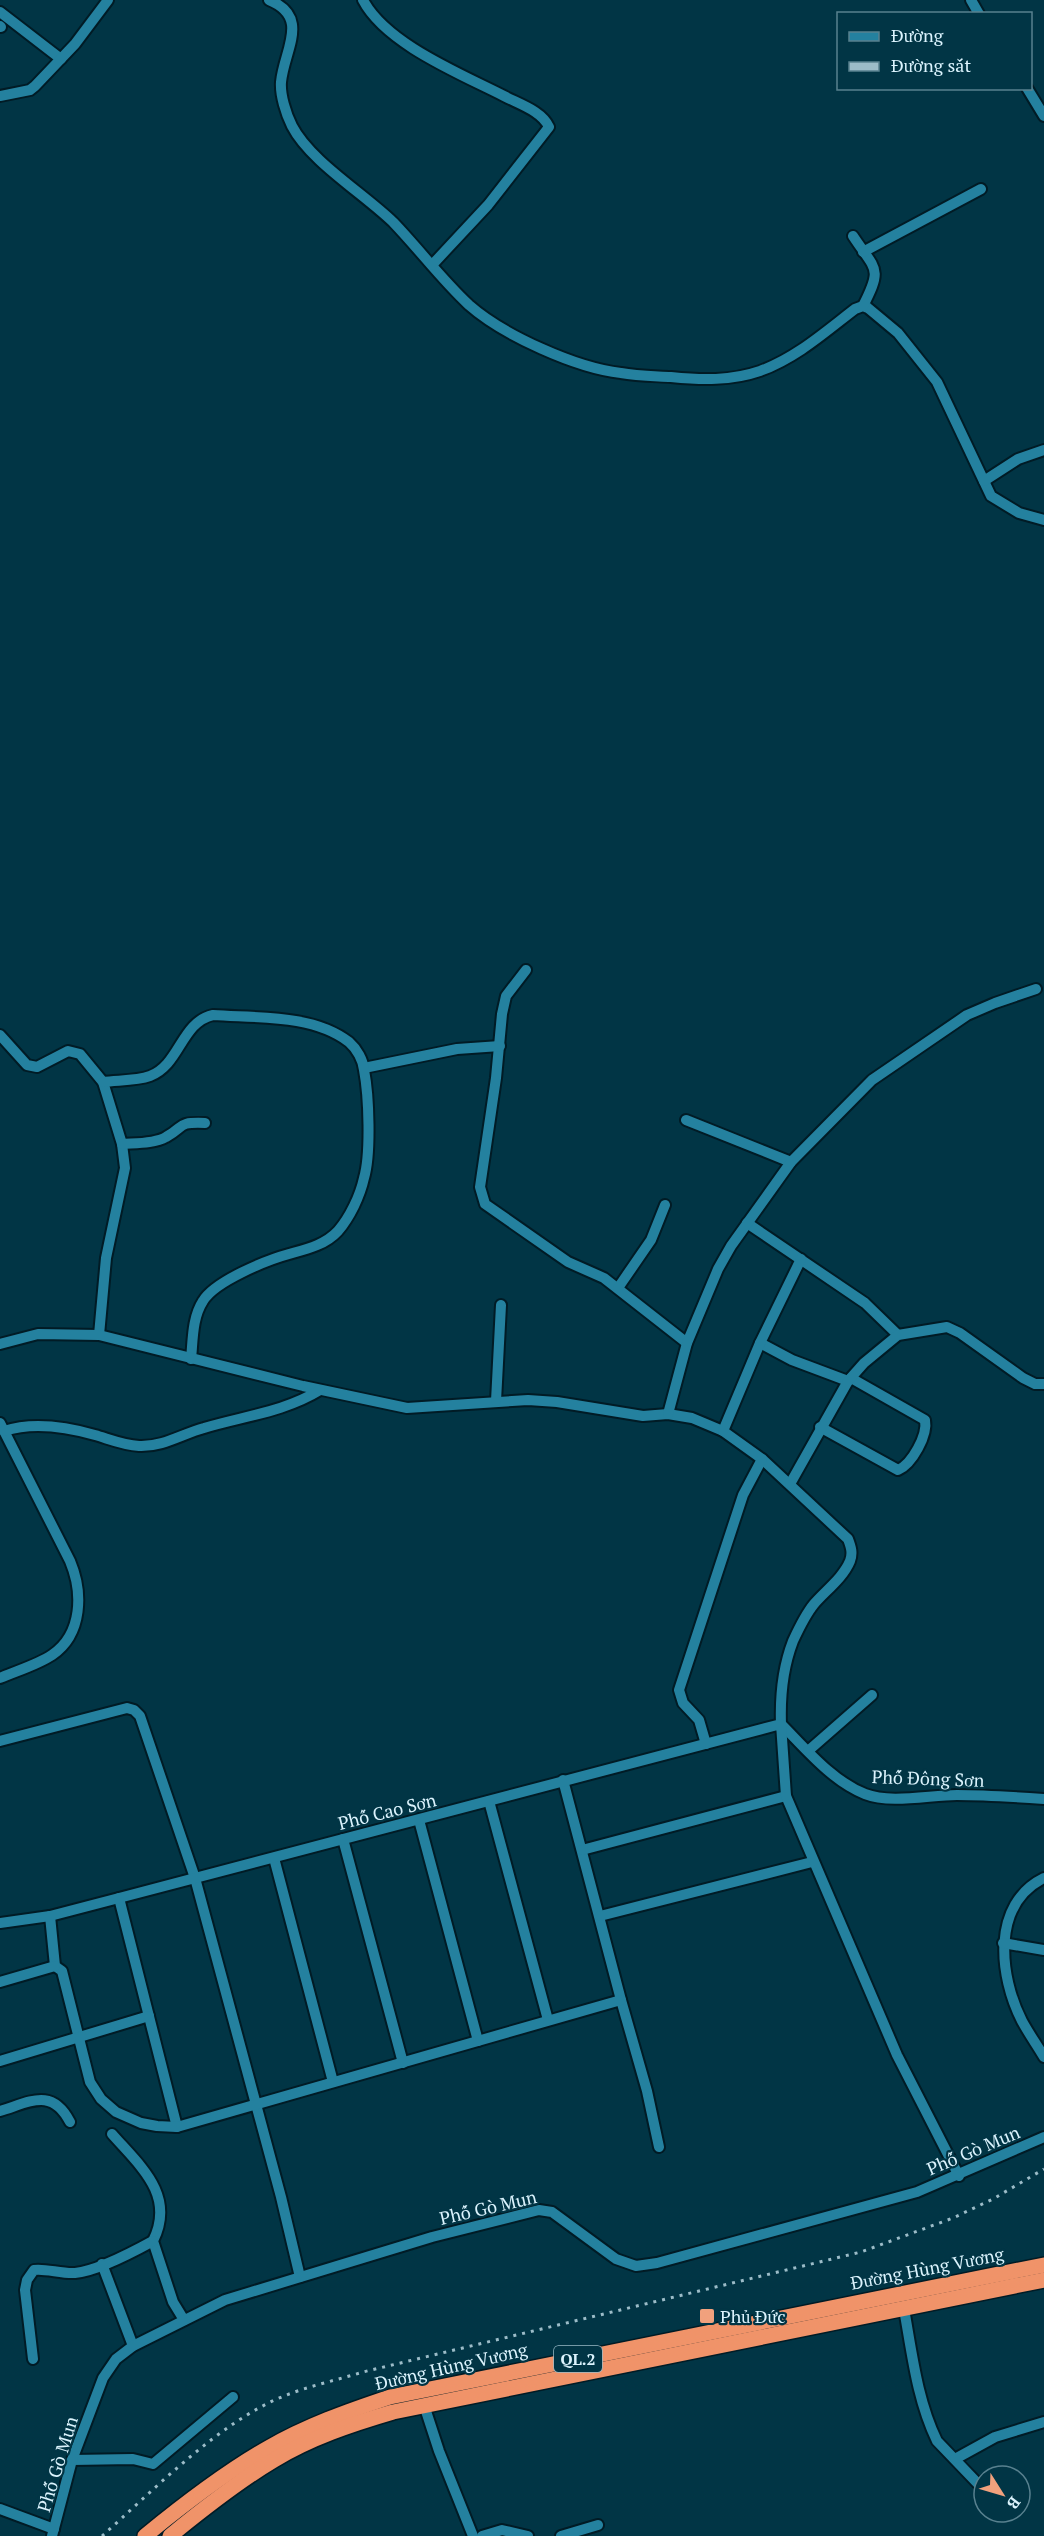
<svg xmlns="http://www.w3.org/2000/svg" width="1044" height="2536" viewBox="0 0 1044 2536" font-family="'PT Serif',serif">
  <rect width="100%" height="100%" fill="#013545"/>
  <g fill="none" stroke-linecap="round" stroke-linejoin="round">
    <g stroke="#011b25" stroke-width="14">
      <g id="minor">
        <path d="M269 0C311 17 284 50 281 82 280 95 286 114 292 126 310 161 363 193 393 222 419 249 442 280 469 305 503 335 576 368 621 373 637 376 654 376 671 377 701 380 731 381 760 371 796 358 825 332 855 309L863 306 868 308 898 333 937 382 991 496 1019 513 1044 520"/>
        <path d="M363 0C386 44 461 74 504 96 519 104 542 111 549 127L488 205 432 265"/>
        <path d="M971 0 979 14"/>
        <path d="M0 12 61 59"/>
        <path d="M0 26 1 27"/>
        <path d="M1027 88 1044 116"/>
        <path d="M0 96 30 90 35 86 75 44 108 0"/>
        <path d="M853 236C876 271 883 267 863 306"/>
        <path d="M863 252 981 189"/>
        <path d="M984 481 1018 459 1044 450"/>
        <path d="M526 970 506 996 502 1014 496 1078 480 1187 485 1204 568 1262 604 1278 687 1343"/>
        <path d="M0 1035 27 1065 37 1067 68 1051 80 1054 103 1082 122 1144 125 1168 106 1258 99 1335"/>
        <path d="M364 1068 457 1049 500 1046"/>
        <path d="M103 1082C118 1080 136 1081 150 1076 180 1065 181 1022 213 1015 256 1018 313 1014 349 1042 357 1049 363 1060 364 1070 369 1096 371 1154 364 1178 360 1196 350 1217 338 1231 325 1245 307 1249 289 1254 267 1260 215 1281 203 1301 192 1318 193 1340 191 1359"/>
        <path d="M686 1120 791 1162"/>
        <path d="M122 1144C135 1143 154 1144 166 1137 186 1126 176 1122 205 1123"/>
        <path d="M747 1223 865 1303 898 1335"/>
        <path d="M618 1288 651 1240 665 1205"/>
        <path d="M760 1343 792 1360 848 1381"/>
        <path d="M0 1344 38 1334 99 1335 303 1386 407 1408 528 1400 557 1402 643 1416 668 1414 692 1418 723 1431 762 1459 848 1539C851 1547 853 1553 850 1561 843 1578 825 1591 814 1604 805 1615 799 1628 793 1641 783 1667 780 1696 781 1724 805 1748 832 1781 865 1794 890 1804 930 1795 957 1795 986 1795 1015 1797 1044 1799"/>
        <path d="M496 1401 501 1305"/>
        <path d="M668 1414 687 1343 718 1269 731 1246 791 1162 872 1080 967 1015 995 1003 1036 989"/>
        <path d="M0 1423 70 1561C83 1592 83 1634 52 1655 37 1665 16 1671 0 1678"/>
        <path d="M820 1427 898 1470C912 1464 928 1435 925 1420L851 1378"/>
        <path d="M4 1431C32 1422 67 1427 95 1435 109 1439 123 1445 139 1446 163 1447 182 1434 204 1428 244 1416 284 1412 320 1390"/>
        <path d="M723 1431 760 1343 801 1259"/>
        <path d="M790 1484 848 1381 864 1363 898 1335 947 1327 960 1333 1023 1378 1035 1384H1044"/>
        <path d="M0 1741 127 1708 134 1710 140 1716 195 1878 281 2197 300 2277"/>
        <path d="M706 1744 699 1720 683 1703 679 1690 743 1495 762 1459"/>
        <path d="M808 1751 872 1695"/>
        <path d="M563 1780 621 2000 647 2091 659 2147"/>
        <path d="M489 1801 548 2020"/>
        <path d="M419 1820 478 2041"/>
        <path d="M343 1839 403 2063"/>
        <path d="M582 1850 786 1796"/>
        <path d="M274 1858 333 2082"/>
        <path d="M1044 1878C991 1904 999 1976 1022 2021 1029 2034 1037 2045 1044 2057"/>
        <path d="M119 1898 177 2127"/>
        <path d="M50 1916 55 1966 62 1971 90 2082 101 2099 116 2112 141 2123 157 2126 177 2127 621 2000"/>
        <path d="M600 1916 812 1862"/>
        <path d="M0 1923 50 1916 119 1898 781 1724 786 1796 897 2055 959 2176"/>
        <path d="M1003 1943 1044 1950"/>
        <path d="M0 1982 55 1966"/>
        <path d="M0 2061 149 2016"/>
        <path d="M0 2111C30 2102 52 2087 70 2122"/>
        <path d="M112 2134C140 2166 176 2195 153 2241L173 2302 184 2320"/>
        <path d="M102 2264 133 2346"/>
        <path d="M904 2309C912 2353 917 2400 937 2441L984 2490"/>
        <path d="M33 2359 25 2290 27 2280 34 2270C44 2268 62 2274 75 2273 97 2271 133 2252 153 2241"/>
        <path d="M424 2405 439 2451 473 2536"/>
        <path d="M955 2459 995 2437 1044 2422"/>
        <path d="M72 2460 133 2459 153 2464 233 2397"/>
        <path d="M0 2509 54 2529"/>
        <path d="M52 2536 72 2460 103 2378 116 2359 133 2346 225 2300 432 2237 539 2210 552 2212 616 2259 636 2266 657 2263 917 2192 1044 2137"/>
        <path d="M482 2536 502 2530 528 2536"/>
        <path d="M561 2536 598 2525"/>
      </g>
    </g>
    <g stroke="#011b25" stroke-width="18">
      <g id="highway">
        <path d="M145 2536C184 2504 224 2473 268 2448 306 2426 348 2411 390 2397L1044 2265"/>
        <path d="M170 2536C203 2509 237 2482 274 2460 310 2438 352 2424 393 2412L1044 2280"/>
      </g>
    </g>
    <use href="#minor" stroke="#24819f" stroke-width="10"/>
    <use href="#highway" stroke="#f09369" stroke-width="15"/>
    <path stroke="#9cbcc8" stroke-width="3" stroke-dasharray="3 6" stroke-linecap="butt" d="M102 2536C154 2490 219 2422 284 2396 309 2386 337 2380 363 2372L861 2252 953 2218 993 2199 1044 2169"/>
  </g>
  <rect fill="#f1a17d" stroke="#013545" stroke-width="2" x="699" y="2308" width="16" height="16" rx="3"/>
  <g text-anchor="middle" dominant-baseline="central" stroke-width="4.5" stroke-linejoin="round" paint-order="stroke">
    <rect fill="#013545" stroke="#9abac6" stroke-width="1.5" x="554" y="2346" width="48" height="26" rx="4.5"/>
    <g font-size="16" font-weight="bold" fill="#dbf3fd">
      <text x="578" y="2359">QL.2</text>
    </g>
    <g font-size="18" fill="#dbf3fd" stroke="#013545">
      <text transform="translate(928 1778) rotate(2)">Phố Đông Sơn</text>
      <text transform="translate(387 1811) rotate(-14)">Phố Cao Sơn</text>
      <text transform="translate(973 2150) rotate(-23)">Phố Gò Mun</text>
      <text transform="translate(488 2207) rotate(-13)">Phố Gò Mun</text>
      <text transform="translate(927 2268) rotate(-11)">Đường Hùng Vương</text>
      <text transform="translate(451 2366) rotate(-13)">Đường Hùng Vương</text>
      <text transform="translate(57 2464) rotate(-73)">Phố Gò Mun</text>
    </g>
    <g font-size="18" fill="#dbf3fd" stroke="#013545" text-anchor="start">
      <text x="720" y="2316">Phủ Đức</text>
    </g>
  </g>
  <rect x="837" y="12" width="195" height="78" fill="#013545" stroke="#58818f" stroke-width="1.5"/>
  <rect x="849" y="32" width="30" height="9" fill="#24819f" stroke="#58818f" stroke-width="1.5"/>
  <text x="891" y="42" font-size="18" fill="#dbf3fd">Đường</text>
  <rect x="849" y="62" width="30" height="9" fill="#9cbcc8" stroke="#58818f" stroke-width="1.5"/>
  <text x="891" y="72" font-size="18" fill="#dbf3fd">Đường sắt</text>
  <g transform="translate(1002 2494) rotate(127)"><circle r="28" fill="#013545" stroke="#58818f" stroke-width="1.5"/>
  <path d="M0-4.5L10 22L0 15L-10 22Z" fill="#f1a17d"/>
  <text y="-9" font-size="16" font-weight="bold" text-anchor="middle" fill="#dbf3fd">B</text>
  </g>
</svg>
